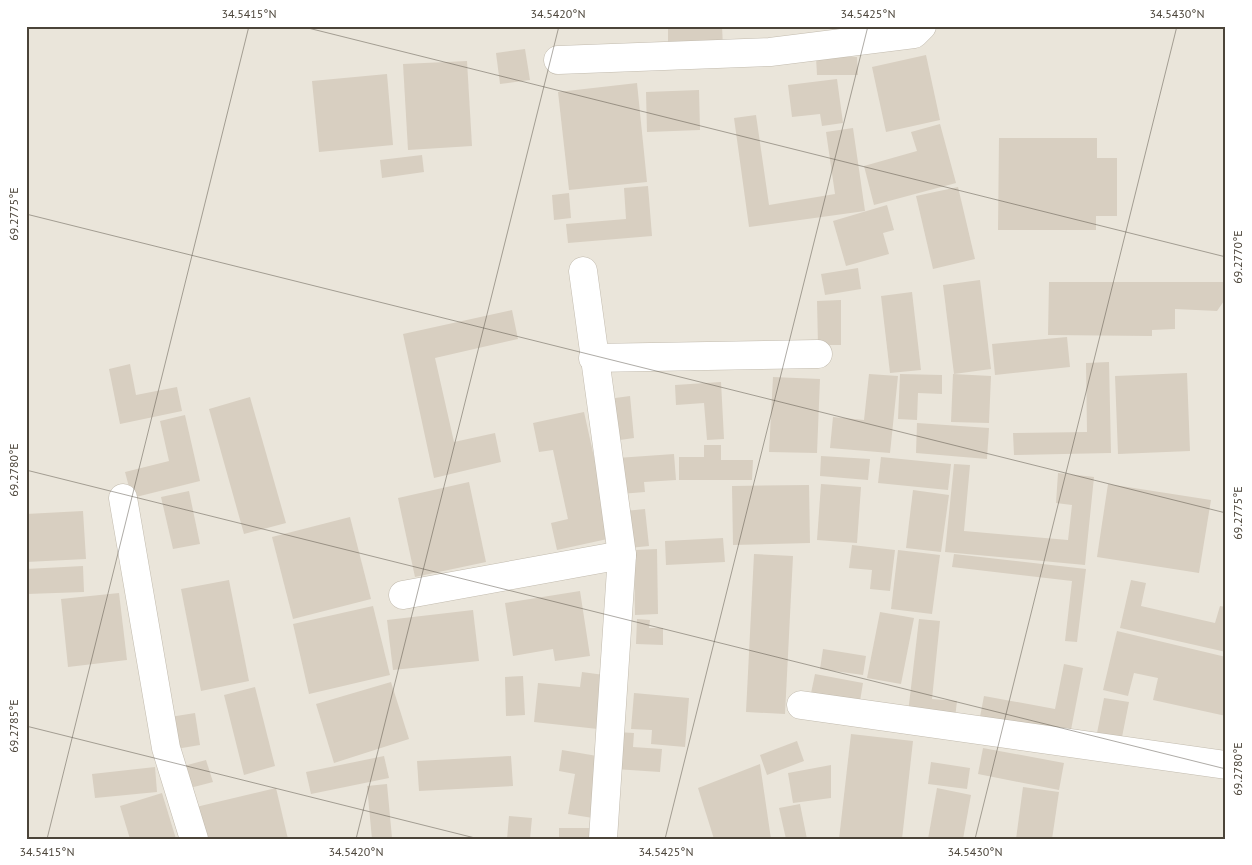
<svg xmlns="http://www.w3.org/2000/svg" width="1252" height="865" viewBox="0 0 1252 865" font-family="'PT Sans',sans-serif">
  <rect width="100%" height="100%" fill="#f6f3ec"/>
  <rect fill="#eae5da" x="26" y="26" width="1200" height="813"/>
  <g fill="#d8cfc1">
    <path d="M668 26H722L723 47 668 48Z"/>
    <path d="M525 49 530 80 500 84 496 53Z"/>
    <path d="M926 55 940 120 886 132 872 67Z"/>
    <path d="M816 57H857L858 75H817Z"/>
    <path d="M467 61 472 146 408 150 403 64Z"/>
    <path d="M387 74 393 145 319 152 312 81Z"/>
    <path d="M837 79 843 123 822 126 820 114 792 117 788 85Z"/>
    <path d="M637 83 647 182 569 190 558 92Z"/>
    <path d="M699 90 700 130 647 132 646 92Z"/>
    <path d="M756 115 769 205 835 194 826 132 853 128 865 211 749 227 734 118Z"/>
    <path d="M940 124 956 183 874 205 864 166 917 151 911 132Z"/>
    <path d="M999 138H1097V158H1117V216H1096V230H998Z"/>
    <path d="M422 155 424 172 382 178 380 160Z"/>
    <path d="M648 186 652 236 568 243 566 224 626 219 624 188Z"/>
    <path d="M958 187 975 259 933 269 916 196Z"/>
    <path d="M569 193 571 218 554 220 552 195Z"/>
    <path d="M887 205 894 230 883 233 889 254 846 266 833 221Z"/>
    <path d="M858 268 861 289 825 295 821 274Z"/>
    <path d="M980 280 991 369 954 374 943 285Z"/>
    <path d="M1049 282H1226V298L1217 311 1175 309V329L1152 330V336L1048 335Z"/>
    <path d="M912 292 921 370 890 373 881 296Z"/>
    <path d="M841 300V345H818L817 301Z"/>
    <path d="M512 310 518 339 435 358 454 442 495 433 501 462 434 478 403 334Z"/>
    <path d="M1067 337 1070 367 995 375 992 344Z"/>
    <path d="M1109 362 1111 453 1014 455 1013 433 1087 432 1086 363Z"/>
    <path d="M130 364 136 395 177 387 182 411 120 424 109 369Z"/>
    <path d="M1187 373 1190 451 1118 454 1115 376Z"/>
    <path d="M869 374 898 376 890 453 830 448 833 417 864 420Z"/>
    <path d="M900 374 942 375V394L918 393 917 420 898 419Z"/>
    <path d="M953 374 991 376 989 423 951 422Z"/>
    <path d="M773 377 820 379 817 453 769 452Z"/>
    <path d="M721 382 724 439 707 440 704 403 676 405 675 385Z"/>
    <path d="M630 396 634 438 613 441 608 399Z"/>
    <path d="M250 397 286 523 244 534 209 409Z"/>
    <path d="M584 412 612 538 557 550 551 523 568 519 553 450 539 452 533 423Z"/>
    <path d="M185 415 200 481 132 498 125 472 169 461 160 421Z"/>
    <path d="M917 423 989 428 987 459 916 453Z"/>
    <path d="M704 445H721V460H753L752 480H679V457H704Z"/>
    <path d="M674 454 676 480 644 482 645 492 620 494 617 458Z"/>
    <path d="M821 456 870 459 868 480 820 476Z"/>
    <path d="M881 457 951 464 948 490 878 483Z"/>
    <path d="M954 464 970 465 964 531 1068 540 1072 505 1056 503 1058 473 1094 477 1085 565 945 552Z"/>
    <path d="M469 482 486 562 415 577 398 498Z"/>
    <path d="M821 484 861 487 857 543 817 540Z"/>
    <path d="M1108 484 1211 500 1199 573 1097 557Z"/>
    <path d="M809 485 810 543 733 545 732 486Z"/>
    <path d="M913 490 949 495 941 552 906 548Z"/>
    <path d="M189 491 200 544 173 549 161 497Z"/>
    <path d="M645 509 649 546 629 548 625 511Z"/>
    <path d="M83 511 86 559 26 562V514Z"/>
    <path d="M350 517 371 599 293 619 272 537Z"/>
    <path d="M723 538 725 562 666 565 665 541Z"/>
    <path d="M852 545 895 550 890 591 870 589 872 570 849 568Z"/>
    <path d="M657 549 658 614 635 615 634 550Z"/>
    <path d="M898 550 940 555 932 614 891 609Z"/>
    <path d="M754 554 793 556 785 714 746 712Z"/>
    <path d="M954 554 1086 569 1077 642 1065 641 1072 581 952 567Z"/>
    <path d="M83 566 84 592 27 594 26 569Z"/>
    <path d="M229 580 249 681 201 691 181 589Z"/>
    <path d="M1131 580 1146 583 1141 606 1215 623 1220 606 1226 607V652L1120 628Z"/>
    <path d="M580 591 590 656 555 661 553 649 513 656 505 603Z"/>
    <path d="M119 593 127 660 68 667 61 599Z"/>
    <path d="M373 606 390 675 309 694 293 624Z"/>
    <path d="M473 610 479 661 393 670 387 620Z"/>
    <path d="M880 612 914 618 901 684 867 678Z"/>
    <path d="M637 619 650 620 649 628H663V645L636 644Z"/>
    <path d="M919 619 940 621 932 699 957 701 955 718 908 713Z"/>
    <path d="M1117 631 1226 657V716L1153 700 1158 678 1134 673 1128 696 1103 690Z"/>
    <path d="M823 649 866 656 863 675 820 669Z"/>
    <path d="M1064 664 1083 668 1069 740 979 722 984 696 1055 709Z"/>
    <path d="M582 672 604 675 598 729 534 722 538 683 580 687Z"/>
    <path d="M815 674 863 683 859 707 810 698Z"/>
    <path d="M523 676 525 715 506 716 505 677Z"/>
    <path d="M391 682 409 739 334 763 316 704Z"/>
    <path d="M255 687 275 766 244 775 224 695Z"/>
    <path d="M634 693 689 698 685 747 651 744 652 730 631 729Z"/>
    <path d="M1104 698 1129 702 1120 747 1095 743Z"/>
    <path d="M195 713 200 745 176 749 170 717Z"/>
    <path d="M617 732 634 733 633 747 662 749 660 772 615 769Z"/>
    <path d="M851 734 913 741 902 839H839Z"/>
    <path d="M797 741 804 761 767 775 760 755Z"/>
    <path d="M983 748 1064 763 1059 790 978 774Z"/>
    <path d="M562 750 603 757 593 818 568 814 575 774 559 771Z"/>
    <path d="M384 756 389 778 311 794 306 772Z"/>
    <path d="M511 756 513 786 419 791 417 761Z"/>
    <path d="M206 760 213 782 186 789 180 767Z"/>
    <path d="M931 762 970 768 967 789 928 784Z"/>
    <path d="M760 764 771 839H714L698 788Z"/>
    <path d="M831 765V798L793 803 788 773Z"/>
    <path d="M155 767 157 792 95 798 92 774Z"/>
    <path d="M387 784 392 838 372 839 367 786Z"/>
    <path d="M1023 787 1059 792 1052 839H1016Z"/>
    <path d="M276 788 288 839H203L196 807Z"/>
    <path d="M937 788 971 795 963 839H928Z"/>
    <path d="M162 793 176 839H130L120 806Z"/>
    <path d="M800 804 807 839H786L779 808Z"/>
    <path d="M509 816 532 818 530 839H507Z"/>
    <rect x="559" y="828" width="32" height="11"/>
  </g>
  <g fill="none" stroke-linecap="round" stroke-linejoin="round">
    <g stroke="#c2bbae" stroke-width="29">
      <g id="street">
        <path d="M558 60 770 52 914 34 922 26"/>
        <path d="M583 271 622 555 603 839"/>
        <path d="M593 358 818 354"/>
        <path d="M123 498 166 748 194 839"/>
        <path d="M403 595 622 555"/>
        <path d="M801 705 1226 765"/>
      </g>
    </g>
    <use href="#street" stroke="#fff" stroke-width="28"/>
  </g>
  <path fill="none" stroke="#4b4439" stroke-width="1" stroke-opacity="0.45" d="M300 26 1226 257M26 214 1226 513M26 470 1226 769M26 726 479 839M47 839 249 26M356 839 559 26M665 839 868 26M975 839 1177 26"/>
  <rect width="1252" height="865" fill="none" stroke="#ffffff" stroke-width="55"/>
  <rect x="28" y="28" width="1196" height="810" fill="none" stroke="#4b4439" stroke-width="2"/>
  <g font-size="12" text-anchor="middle" fill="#4b4439">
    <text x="249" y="18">34.5415°N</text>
    <text x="558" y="18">34.5420°N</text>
    <text x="868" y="18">34.5425°N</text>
    <text x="1177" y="18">34.5430°N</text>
    <text transform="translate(14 214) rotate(-90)" y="4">69.2775°E</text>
    <text transform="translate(1238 257) rotate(-90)" y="4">69.2770°E</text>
    <text transform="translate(14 470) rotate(-90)" y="4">69.2780°E</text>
    <text transform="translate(1238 513) rotate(-90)" y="4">69.2775°E</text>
    <text transform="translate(14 726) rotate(-90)" y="4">69.2785°E</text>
    <text transform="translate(1238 769) rotate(-90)" y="4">69.2780°E</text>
    <text x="47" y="856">34.5415°N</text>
    <text x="356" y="856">34.5420°N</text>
    <text x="666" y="856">34.5425°N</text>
    <text x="975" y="856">34.5430°N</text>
  </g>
</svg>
